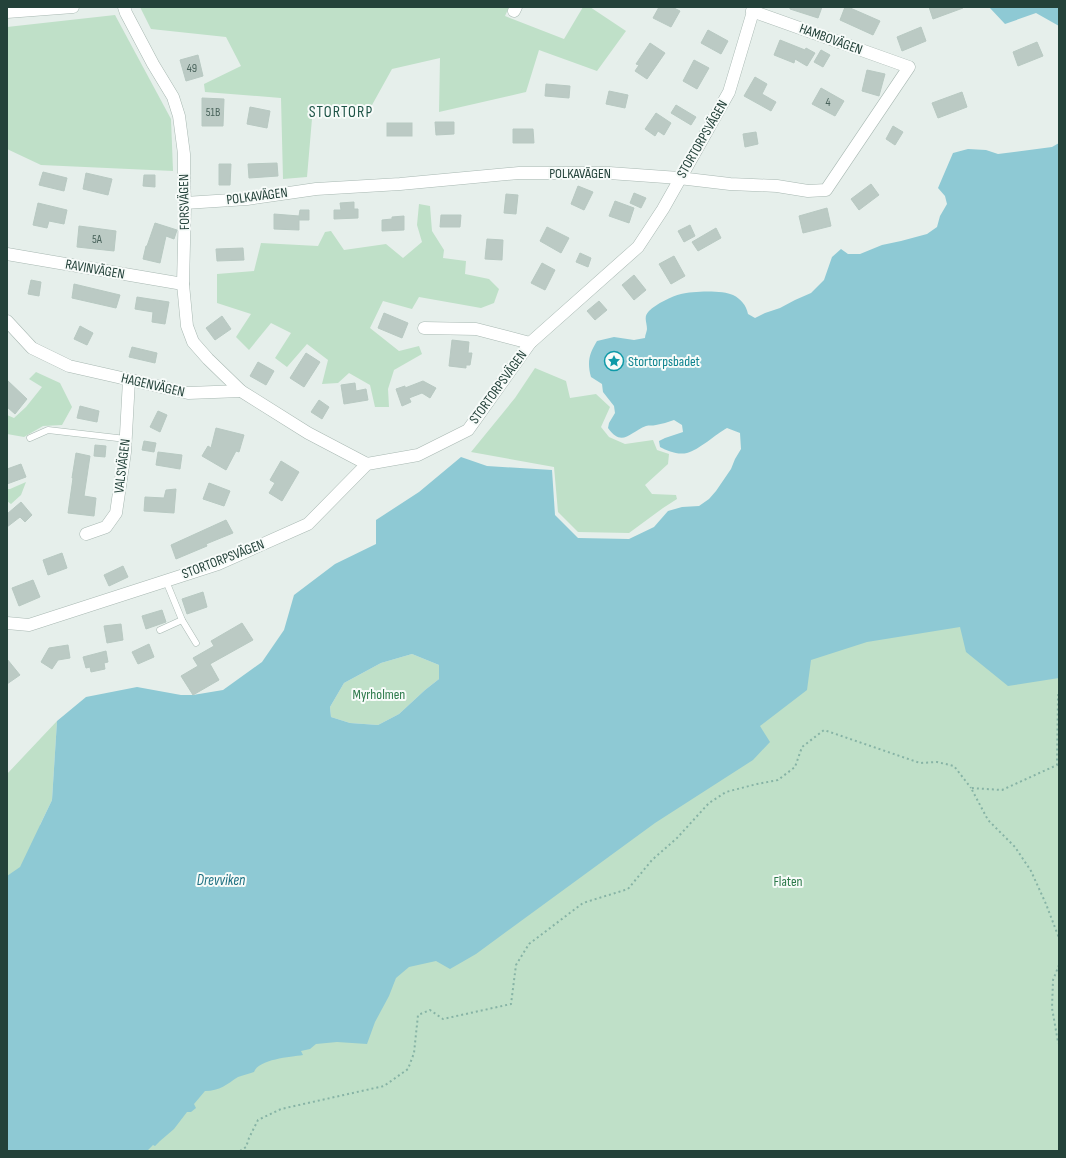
<svg xmlns="http://www.w3.org/2000/svg" width="1066" height="1158" viewBox="0 0 1066 1158" font-family="'Sofia Sans Condensed',sans-serif">
  <rect width="100%" height="100%" fill="#e6efeb"/>
  <g fill="#bfe0c8">
    <path d="M140 7H509L505 16 564 39 583 7H590L626 31 597 71 539 50 526 92 439 112 440 58 392 69 372 105 313 107 307 177 283 179 281 98 205 92 204 84 241 66 226 37 151 29Z"/>
    <path d="M115 15 171 119 173 171 41 165 7 149V27Z"/>
    <path d="M419 204 430 206 432 231 444 250 443 258 466 261 465 274 489 279 499 289 494 303 481 308 419 297 412 309 383 301 370 328 399 351 419 346 422 354 394 370 388 389 389 407H375L370 385 349 373 338 383 322 384 328 360 307 344 287 367 275 358 291 333 271 323 249 350 236 337 251 314 217 303V274L254 271 261 243 318 246 325 232 331 231 344 250 386 244 403 258 422 242 417 225Z"/>
    <path d="M535 368 566 381 570 398 596 394 610 407 601 427 609 437 625 444 653 440 657 450 669 454 668 464 645 485 652 494 676 495 677 499 663 508 629 533 578 532 558 512 554 467 471 452 515 398Z"/>
    <path d="M36 372 60 383 72 407 62 425 43 426 24 437 7 434V415L14 418 26 407 42 387 29 379Z"/>
    <path d="M1059 409V1151H7V774L57 721 52 800 40 825 148 948Z"/>
    <path d="M26 482 21 495 11 504 7 501V489H10Z"/>
    <path d="M412 654 439 665V679L425 690 399 714 378 725 350 723 331 717 330 707 344 683 381 663Z"/>
  </g>
  <g fill="#8ec9d4" fill-rule="evenodd">
    <path d="M989 7H1059V26L1036 13 1005 24Z"/>
    <path d="M1059 143V678L1008 686 966 652 960 627 867 642 811 660 807 690 760 726 770 742 753 760 655 823 476 954 450 969 436 961 409 967 396 978 389 996 375 1022 367 1044 337 1042 316 1044 310 1049 301 1051 303 1055C290 1057 259 1059 254 1072 249 1074 243 1075 238 1077 227 1084 220 1091 205 1091L194 1104 196 1108 191 1112H187L174 1129 160 1141 155 1146 153 1145 147 1151H7V876L20 867 52 800 57 721 86 697 137 687 181 695H193L223 690 262 662 284 630 294 595 335 564 376 544V520L419 492 461 457 487 466 552 470 555 515 578 538 629 539 654 527 668 511 682 507 699 506 709 499 716 491 731 469 735 459 741 449 740 433 727 428C716 434 699 450 687 453 677 455 668 451 660 447L659 441 665 438 683 432 682 425 674 420C668 422 662 424 656 425 652 426 649 425 646 426 630 432 622 448 608 428L609 423 615 413 614 406 603 392 602 384 591 377C587 362 589 354 597 341L614 337 634 340 645 338C645 335 647 331 647 329 647 322 643 317 649 311 656 304 672 296 681 294 693 291 723 290 733 295 741 299 746 305 748 314L755 318 765 313 780 308 795 300 811 293 824 280 832 257 841 249 848 254H860L882 245 901 241 927 234 937 227 940 216 947 204 945 196 938 188 953 153 968 149 986 150 998 154 1052 147ZM412 654 439 665V679L425 690 399 714 378 725 350 723 331 717 330 707 344 683 381 663Z"/>
  </g>
  <g fill="#bbcac4" stroke="#b8c9c2">
    <path d="M659 7H672L680 11 671 27 653 18Z"/>
    <path d="M790 7H822L818 18 790 9Z"/>
    <path d="M845 7H848L880 21 873 35 840 20Z"/>
    <path d="M929 7H963V8L933 19Z"/>
    <path d="M921 27 926 41 902 51 897 37Z"/>
    <path d="M708 30 728 41 721 54 701 43Z"/>
    <path d="M780 40 805 50 806 48 815 53 807 66 795 59 794 63 774 55Z"/>
    <path d="M1037 42 1043 56 1018 66 1013 52Z"/>
    <path d="M650 43 665 53 647 79 635 71 639 65 636 64Z"/>
    <path d="M821 50 830 55 823 67 814 62Z"/>
    <path d="M198 55 203 76 186 81 180 60Z"/>
    <path d="M694 60 709 68 697 89 683 81Z"/>
    <path d="M867 70 885 74 879 96 862 91Z"/>
    <path d="M755 77 767 84 762 94 776 102 771 111 744 96Z"/>
    <path d="M546 84 570 86 569 98 545 96Z"/>
    <path d="M821 88 844 101 835 116 812 104Z"/>
    <path d="M609 91 628 95 625 108 606 104Z"/>
    <path d="M962 92 967 107 938 118 932 103Z"/>
    <path d="M202 98 224 99 223 126H202Z"/>
    <path d="M676 105 696 117 691 125 671 113Z"/>
    <path d="M250 107 270 111 267 128 247 124Z"/>
    <path d="M656 113 671 123 664 135 658 131 655 136 645 129Z"/>
    <path d="M435 122H454V134L436 135Z"/>
    <rect x="387" y="123" width="25" height="13"/>
    <path d="M893 126 903 132 895 145 886 139Z"/>
    <path d="M513 129H533L534 143H513Z"/>
    <path d="M756 132 758 144 745 147 743 134Z"/>
    <path d="M277 163 278 176 249 178 248 164Z"/>
    <path d="M219 164H231L230 185H219Z"/>
    <path d="M43 172 67 178 64 191 39 185Z"/>
    <path d="M86 173 112 179 108 195 83 189Z"/>
    <path d="M144 175H155V187L143 186Z"/>
    <path d="M871 184 879 195 859 210 851 199Z"/>
    <path d="M578 186 593 192 584 210 571 204Z"/>
    <path d="M634 193 646 198 641 208 630 203Z"/>
    <path d="M506 194 518 195 516 214 504 213Z"/>
    <path d="M615 201 634 208 629 223 609 216Z"/>
    <path d="M354 202V209H358V218L334 219V210H341L340 203Z"/>
    <path d="M38 203 67 210 64 224 49 221 47 228 33 225Z"/>
    <path d="M827 208 831 226 803 233 799 216Z"/>
    <path d="M300 210H309V220H299V216V230L274 229V214L299 216Z"/>
    <path d="M441 215H461L460 227H440Z"/>
    <path d="M404 216V230L382 231V220L392 219V217Z"/>
    <path d="M155 223 177 230 174 239 166 236 160 263 143 259 146 246H147Z"/>
    <path d="M690 225 695 236 684 242 678 231Z"/>
    <path d="M79 226 116 231 114 251 77 247Z"/>
    <path d="M547 227 569 238 561 253 540 241Z"/>
    <path d="M716 228 721 238 698 251 692 242Z"/>
    <path d="M487 239 503 240 502 260 485 259Z"/>
    <path d="M243 248 244 260 217 261 216 249Z"/>
    <path d="M580 253 591 258 588 267 576 262Z"/>
    <path d="M674 256 685 276 671 284 659 264Z"/>
    <path d="M542 263 555 270 545 290 531 283Z"/>
    <path d="M634 275 646 290 634 300 622 285Z"/>
    <path d="M31 280 41 282 39 296 28 294Z"/>
    <path d="M74 284 120 295 116 308 72 298Z"/>
    <path d="M137 297 169 302 165 324 152 322 153 312 135 309Z"/>
    <path d="M599 301 607 310 595 320 587 311Z"/>
    <path d="M384 313 408 323 402 338 378 328Z"/>
    <path d="M222 316 231 329 215 340 206 328Z"/>
    <path d="M80 326 93 333 87 345 74 339Z"/>
    <path d="M452 340 469 342 468 353H472L470 365H466V368L449 366Z"/>
    <path d="M132 347 157 353 155 363 129 357Z"/>
    <path d="M306 353 320 362 304 387 290 378Z"/>
    <path d="M258 362 274 371 266 385 250 376Z"/>
    <path d="M7 380 27 399 15 414 7 407Z"/>
    <path d="M423 381 436 388 430 398 422 393 409 398 411 402 402 406 396 389 405 386V388Z"/>
    <path d="M355 383 356 391 366 389 368 400 344 404 341 385Z"/>
    <path d="M319 400 329 407 322 419 311 412Z"/>
    <path d="M80 406 99 411 97 422 77 418Z"/>
    <path d="M158 411 167 415 160 432 150 427Z"/>
    <path d="M216 428 244 435 239 452 236 451 226 470 202 456 208 446 211 448Z"/>
    <path d="M144 441 156 443 154 452 142 450Z"/>
    <path d="M95 445 106 446 105 457 94 456Z"/>
    <path d="M158 452 182 455 180 469 156 465Z"/>
    <path d="M76 453 90 456 84 496 96 498 94 516 68 513 73 478H72Z"/>
    <path d="M281 461 299 472 282 501 269 493 275 483 270 480Z"/>
    <path d="M21 464 26 477 7 484V469Z"/>
    <path d="M209 483 230 491 224 506 203 499Z"/>
    <path d="M176 489 174 513 144 511 145 497 164 498 166 490Z"/>
    <path d="M21 502 32 515 25 522 20 517 7 527V514Z"/>
    <path d="M226 520 233 533 206 544 207 546 176 559 171 545Z"/>
    <path d="M62 553 67 568 48 575 43 560Z"/>
    <path d="M123 566 128 577 109 586 104 575Z"/>
    <path d="M33 580 40 597 19 606 12 588Z"/>
    <path d="M203 592 207 607 187 614 182 599Z"/>
    <path d="M162 610 166 622 146 629 142 616Z"/>
    <path d="M242 623 253 640 210 664 219 680 193 695 181 676 198 666 193 658 214 646 211 641Z"/>
    <path d="M121 624 123 640 107 643 104 626Z"/>
    <path d="M149 644 154 657 138 664 132 652Z"/>
    <path d="M68 645 70 658 58 660 52 669 41 662 49 648Z"/>
    <path d="M106 651 108 662 104 663 105 669 91 672 90 667 86 668 83 657Z"/>
    <path d="M7 659 20 675 7 684Z"/>
  </g>
  <g fill="none" stroke-linecap="round" stroke-linejoin="round">
    <g stroke="#a8b8b2" stroke-width="7">
      <g id="service">
        <path d="M30 438 48 430 126 439"/>
        <path d="M166 581 182 620 196 643"/>
        <path d="M160 630 182 620"/>
      </g>
    </g>
    <g stroke="#a8b8b2" stroke-width="13">
      <g id="minor">
        <path d="M124 7 126 13 153 64 173 97 179 116 184 154V178L185 203 183 284 187 326 193 342 208 359 241 391 308 433 367 464"/>
        <path d="M514 11 516 7"/>
        <path d="M7 12 73 7"/>
        <path d="M185 203 247 199 316 189 400 184 519 173H609L679 178 730 184 777 186 808 191 826 190 909 67 752 11"/>
        <path d="M7 254 183 284"/>
        <path d="M7 321 32 348 69 366 188 393 241 391"/>
        <path d="M424 328 476 329 530 343"/>
        <path d="M86 534 106 527 116 513 125 452 129 380"/>
        <path d="M7 623 29 625 218 564 308 524 367 464 418 455 468 430 530 343 638 247 663 209 729 92 752 15 753 7"/>
      </g>
    </g>
    <g stroke="#86b3a5" stroke-width="2" stroke-dasharray="2 3" stroke-linecap="butt">
      <path d="M1059 696 1058 695 1057 765 1002 790 971 788 988 820 1015 847 1031 871 1046 904 1059 938"/>
      <path d="M1059 965 1053 980 1052 1008 1058 1042 1059 1044"/>
      <path d="M240 1151 246 1147 249 1138 258 1120 281 1109 384 1086 408 1069 414 1053 418 1015 430 1010 443 1019 511 1004 516 965 529 944 583 903 628 889 652 860 677 838 709 803 726 792 757 784 778 780 795 767 802 747 824 730 920 763 937 762 954 766 971 788"/>
    </g>
    <use href="#service" stroke="#fff" stroke-width="6"/>
    <use href="#minor" stroke="#fff" stroke-width="12"/>
  </g>
  <defs>
    <g id="sight-ring" transform="scale(1)"><circle r="9.5" fill="#f7fbf9" stroke="#0f9aa8" stroke-width="1.5"/><path d="M0-6L1.8-2.2L6-1.7L2.9 1.2L3.7 5.4L0 3.3L-3.7 5.4L-2.9 1.2L-6-1.7L-1.8-2.2Z" fill="#0f9aa8"/></g>
  </defs>
  <g fill-rule="evenodd">
    <use href="#sight-ring" x="614" y="361"/>
  </g>
  <g text-anchor="middle" dominant-baseline="central" stroke-width="4" stroke-linejoin="round" paint-order="stroke">
    <g font-size="12" fill="#4a645c">
      <text x="192" y="68">49</text>
      <text x="828" y="102">4</text>
      <text x="213" y="112">51B</text>
      <text x="97" y="239">5A</text>
    </g>
    <g font-size="14" fill="#24423a" stroke="#f7fbf9">
      <text transform="translate(831 39) rotate(20)">HAMBOVÄGEN</text>
      <text transform="translate(702 139) rotate(-60)">STORTORPSVÄGEN</text>
      <text x="580" y="173">POLKAVÄGEN</text>
      <text transform="translate(257 196) rotate(-7)">POLKAVÄGEN</text>
      <text transform="translate(184 202) rotate(-91)">FORSVÄGEN</text>
      <text transform="translate(95 269) rotate(10)">RAVINVÄGEN</text>
      <text transform="translate(153 385) rotate(13)">HAGENVÄGEN</text>
      <text transform="translate(498 387) rotate(-54)">STORTORPSVÄGEN</text>
      <text transform="translate(122 466) rotate(-83)">VALSVÄGEN</text>
      <text transform="translate(223 559) rotate(-21)">STORTORPSVÄGEN</text>
    </g>
    <g font-size="14" fill="#0d838f" stroke="#f7fbf9" text-anchor="start">
      <text x="628" y="361">Stortorpsbadet</text>
    </g>
    <g font-size="14" fill="#2d7a4b" stroke="#f7fbf9">
      <text x="379" y="694">Myrholmen</text>
      <text x="788" y="881">Flaten</text>
    </g>
    <g font-size="15" font-style="italic" fill="#1c6f80" stroke="#f7fbf9">
      <text x="221" y="880">Drevviken</text>
    </g>
    <g font-size="16" letter-spacing="1" fill="#1f5548" stroke="#f7fbf9">
      <text x="341" y="112">STORTORP</text>
    </g>
  </g>
  <rect width="1066" height="1158" fill="none" stroke="#24423a" stroke-width="16"/>
</svg>
